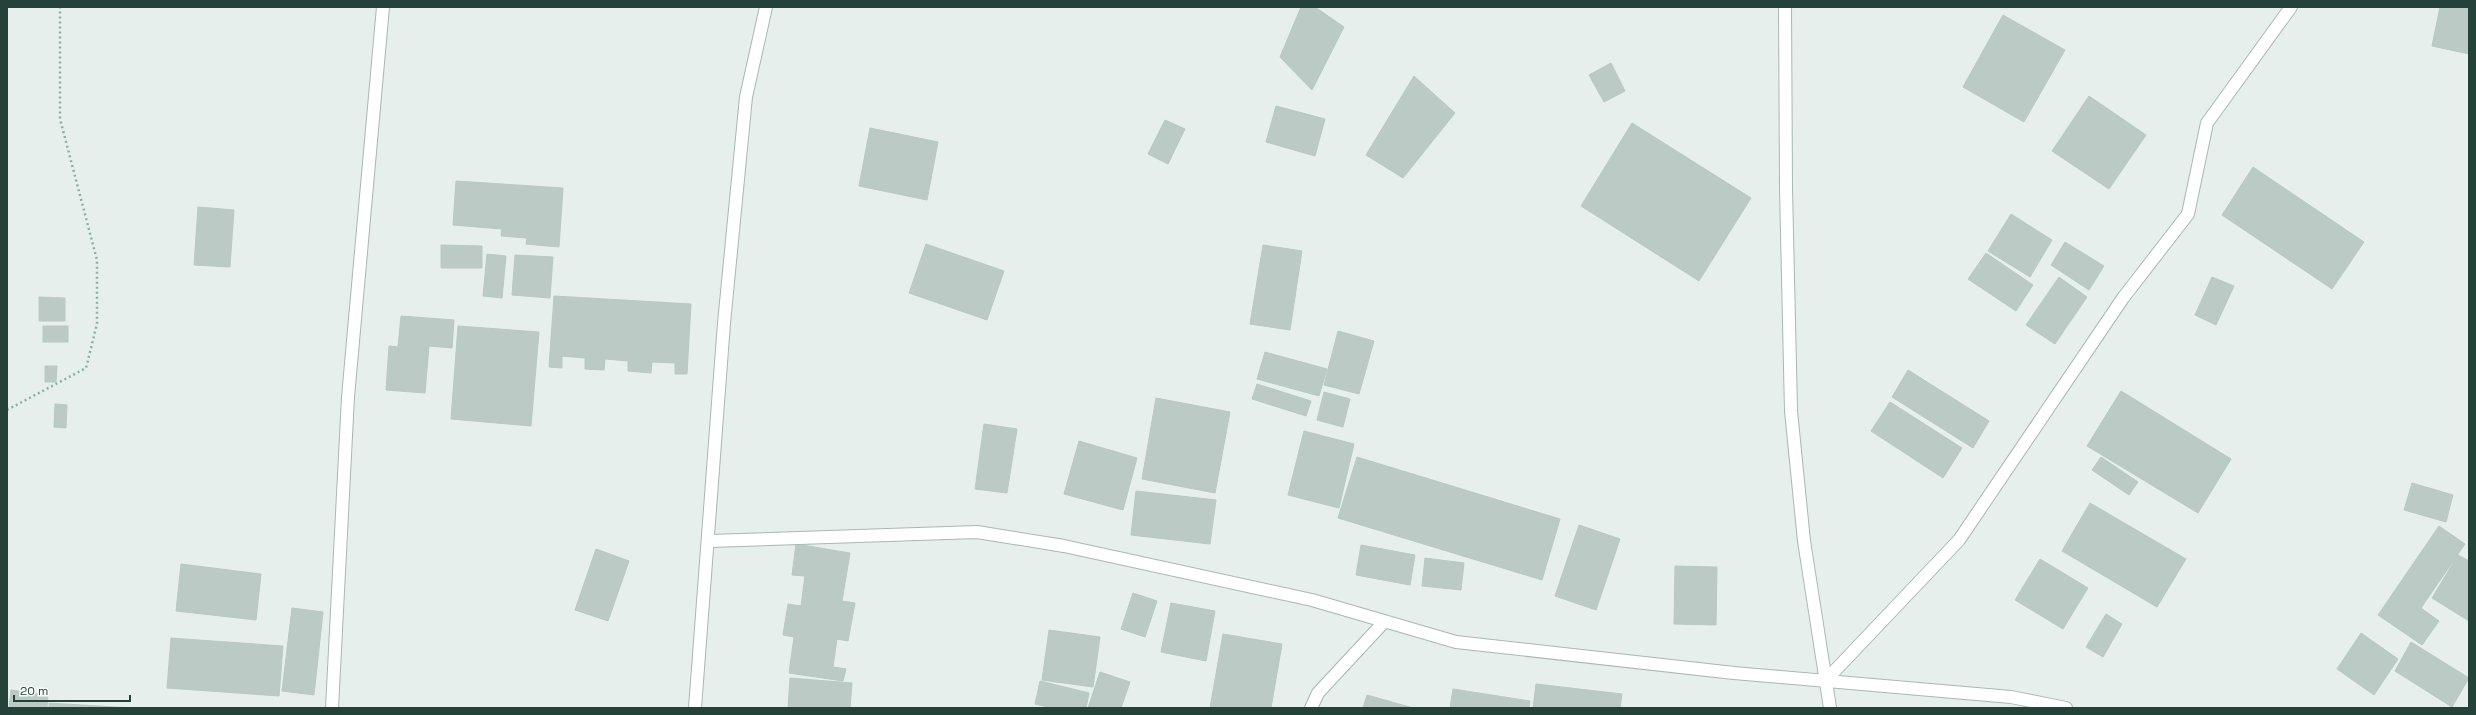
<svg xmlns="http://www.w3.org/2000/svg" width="2476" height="715" viewBox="0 0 2476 715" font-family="'Space Grotesk',sans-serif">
  <rect width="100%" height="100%" fill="#e6efeb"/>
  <g fill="#bbcac4" stroke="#b8c9c2">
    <path d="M1301 7H1315L1344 27 1312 90 1280 57Z"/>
    <path d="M2440 7H2469V54L2432 46Z"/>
    <path d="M2003 15 2065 50 2024 122 1963 87Z"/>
    <path d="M1611 63 1625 91 1604 102 1589 75Z"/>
    <path d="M1414 76 1455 113 1403 178 1366 155Z"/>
    <path d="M2089 96 2146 135 2109 189 2052 151Z"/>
    <path d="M1276 106 1325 119 1315 156 1266 142Z"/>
    <path d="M1165 120 1185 129 1168 164 1148 154Z"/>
    <path d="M1632 123 1751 198 1699 281 1581 206Z"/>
    <path d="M870 128 938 142 927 200 859 186Z"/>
    <path d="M2253 167 2364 242 2332 289 2222 215Z"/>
    <path d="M456 181 563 188 559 247 526 244 527 238 501 236 502 229 453 225Z"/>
    <path d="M198 207 234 210 230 267 194 265Z"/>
    <path d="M2011 214 2052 240 2030 277 1988 251Z"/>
    <path d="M2065 242 2104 266 2089 290 2051 265Z"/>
    <path d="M926 244 1004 271 987 320 909 293Z"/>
    <path d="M441 245 482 246V268H441Z"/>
    <path d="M1263 245 1302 251 1290 330 1250 324Z"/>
    <path d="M1986 253 2033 285 2016 311 1968 279Z"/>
    <path d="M487 254 506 256 502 298 483 296Z"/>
    <path d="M515 255 553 257 550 298 512 295Z"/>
    <path d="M2059 277 2087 297 2055 344 2026 325Z"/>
    <path d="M2212 277 2234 286 2216 325 2195 315Z"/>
    <path d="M554 296 691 304 687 374H675V363L652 362 651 373 628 371V361L605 359 604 370 585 369V358L562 356V368L549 367Z"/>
    <path d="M39 297 65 298V321H39Z"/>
    <path d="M401 316 454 320 452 348 429 346 425 393 386 390 389 346 398 347Z"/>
    <rect x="43" y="326" width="25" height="16"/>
    <path d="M458 326 539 332 531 426 451 419Z"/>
    <path d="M1338 331 1374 341 1359 394 1324 385Z"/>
    <path d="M1265 352 1327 369 1319 396 1257 379Z"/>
    <path d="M45 366H57L56 382H45Z"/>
    <path d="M1908 370 1989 421 1973 448 1892 397Z"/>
    <path d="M1257 384 1311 401 1306 416 1252 399Z"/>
    <path d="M2121 391 2231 459 2198 513 2087 446Z"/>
    <path d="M1324 392 1350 399 1343 427 1317 420Z"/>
    <path d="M1156 398 1230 412 1215 493 1142 479Z"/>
    <path d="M1890 402 1962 448 1943 478 1871 431Z"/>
    <path d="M55 404 67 405 66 428 54 427Z"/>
    <path d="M984 424 1017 429 1007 493 975 489Z"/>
    <path d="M1304 431 1354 444 1339 508 1288 495Z"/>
    <path d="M1079 441 1137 458 1123 510 1064 494Z"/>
    <path d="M1357 457 1560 519 1542 580 1338 518Z"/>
    <path d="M2101 457 2138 482 2129 495 2092 470Z"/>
    <path d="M2412 483 2453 495 2446 522 2404 510Z"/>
    <path d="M1136 491 1216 500 1210 544 1131 535Z"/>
    <path d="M2090 503 2186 559 2157 607 2062 551Z"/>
    <path d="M1579 525 1620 539 1596 610 1555 596Z"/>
    <path d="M2439 526 2465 544 2421 608 2439 621 2422 645 2378 615Z"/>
    <path d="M796 544 850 553 842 601 855 603 848 641 837 639 833 667 846 669 843 681 789 673 794 637 783 635 788 604 801 606 805 576 792 575Z"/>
    <path d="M1361 545 1415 555 1410 585 1356 575Z"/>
    <path d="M596 549 629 561 608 621 575 610Z"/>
    <path d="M2458 555 2469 561V621L2432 598Z"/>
    <path d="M1425 558 1464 563 1461 590 1422 586Z"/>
    <path d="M2040 559 2088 588 2063 629 2015 600Z"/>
    <path d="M181 564 261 574 256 620 176 611Z"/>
    <path d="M1675 566 1717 567 1716 625 1674 624Z"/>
    <path d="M1133 593 1157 601 1145 637 1121 629Z"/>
    <path d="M1171 603 1215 611 1206 661 1161 652Z"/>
    <path d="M292 608 323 612 314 695 282 691Z"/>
    <path d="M2106 614 2122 624 2103 657 2086 647Z"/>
    <path d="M1049 630 1100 637 1093 687 1042 680Z"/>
    <path d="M2361 633 2398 659 2374 695 2337 669Z"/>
    <path d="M1223 634 1282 644 1271 708H1210Z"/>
    <path d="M171 638 283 646 279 696 167 688Z"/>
    <path d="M2411 642 2469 678 2452 707 2395 671Z"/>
    <path d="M1100 672 1130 682 1121 708H1088Z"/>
    <path d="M790 678 852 683 850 708H788Z"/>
    <path d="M1040 681 1089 693 1086 708H1053L1035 704Z"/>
    <path d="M1536 684 1622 694 1620 708H1533Z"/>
    <path d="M1453 689 1530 701 1529 708H1450Z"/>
    <path d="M11 690 48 695 47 708H9Z"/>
    <path d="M1367 695 1413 708H1363Z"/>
    <path d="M49 703 132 708H49Z"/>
  </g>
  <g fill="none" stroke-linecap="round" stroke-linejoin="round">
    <g stroke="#a8b8b2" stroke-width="14">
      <g id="street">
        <path d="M1785 7 1786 188 1791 411 1804 541 1830 708"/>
        <path d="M709 541 977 532 1064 546 1312 600 1456 642 1734 673 2011 697 2066 708"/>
        <path d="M1826 680 1959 540 2123 298 2188 214 2207 123 2291 7"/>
        <path d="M332 708 348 397 383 7"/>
        <path d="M695 708 724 323 746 97 766 7"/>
        <path d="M1311 708 1318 693 1384 622"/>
      </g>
    </g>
    <path stroke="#86b3a5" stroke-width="2.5" stroke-dasharray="2 3" stroke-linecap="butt" d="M7 410 86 368 97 324V260L60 119V7"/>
    <use href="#street" stroke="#fff" stroke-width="12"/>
  </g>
  <rect width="2476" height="715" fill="none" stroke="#24423a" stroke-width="16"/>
  <path d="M14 695v6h116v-6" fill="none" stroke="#24423a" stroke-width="2"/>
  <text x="20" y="695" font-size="12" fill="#24423a" stroke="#f7fbf9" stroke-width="3" paint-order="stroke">20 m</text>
</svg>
